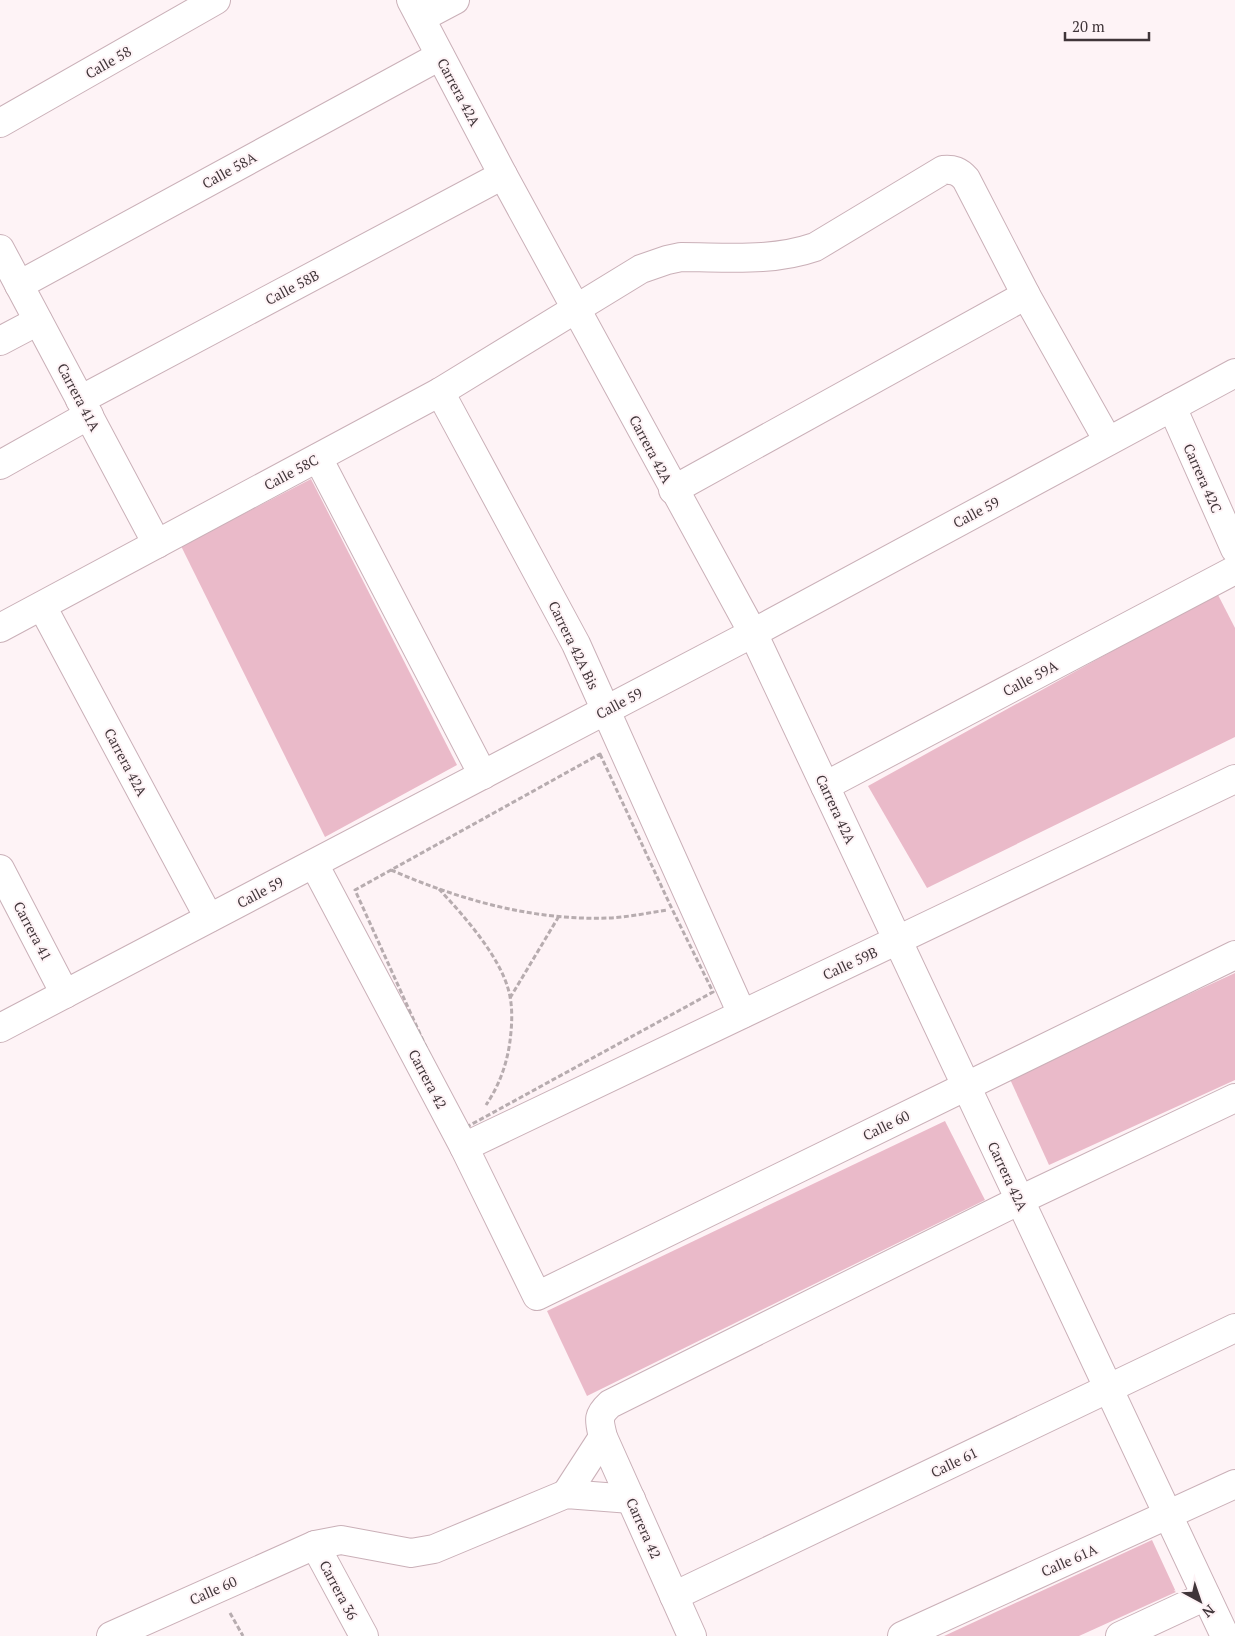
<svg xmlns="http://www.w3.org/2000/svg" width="1235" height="1636" viewBox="0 0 1235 1636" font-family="'PT Serif',serif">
  <rect width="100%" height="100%" fill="#fef3f6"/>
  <g fill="#eabac9">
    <path d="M311 479 457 765 325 837 181 546Z"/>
    <path d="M1217 593 1235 628V737L927 888 868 786Z"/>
    <path d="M1235 973V1080L1049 1165 1009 1077Z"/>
    <path d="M945 1121 985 1200 587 1396 547 1311Z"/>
    <path d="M1152 1540 1176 1592 1079 1636H944Z"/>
  </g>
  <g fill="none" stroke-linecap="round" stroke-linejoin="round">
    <g stroke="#cab0b8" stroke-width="30">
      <g id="street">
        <path d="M411 0 503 175 753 633 1225 1636"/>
        <path d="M421 18 455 0"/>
        <path d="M0 123 216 0"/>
        <path d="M0 249 157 544"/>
        <path d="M19 285 440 56"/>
        <path d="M0 341 38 321"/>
        <path d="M440 392 576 644 742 1014"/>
        <path d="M80 400 503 175"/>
        <path d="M1172 407 1235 549"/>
        <path d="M318 458 483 775"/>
        <path d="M0 465 89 415"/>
        <path d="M673 490 1026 295"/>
        <path d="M42 606 209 918"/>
        <path d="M0 628 440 392 641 269 667 260 681 257C726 257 772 262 815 247L943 170C953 169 959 171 966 179L1026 295 1108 441"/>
        <path d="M825 786 1235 570"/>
        <path d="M314 864 464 1147 537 1296 1235 955"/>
        <path d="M0 869 65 994"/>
        <path d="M0 1028 753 633 1235 373"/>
        <path d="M464 1147 1235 779"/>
        <path d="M566 1494 603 1437"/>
        <path d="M315 1545 364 1636"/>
        <path d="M674 1596 1235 1328"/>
        <path d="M111 1636 315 1545 341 1540 411 1553 434 1549 566 1494 631 1499"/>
        <path d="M692 1636 603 1437C599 1420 597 1416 610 1404L1020 1200 1235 1098"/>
        <path d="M902 1636 1235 1484"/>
        <path d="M1120 1636 1206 1596"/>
      </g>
    </g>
    <g stroke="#b7acaf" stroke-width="3" stroke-dasharray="5 2.5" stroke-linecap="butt">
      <path d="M600 754 672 909 713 992 463 1129 355 890Z"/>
      <path d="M391 870C460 900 534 921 610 918 628 917 648 913 667 910"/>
      <path d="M439 889C464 916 500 956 509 992 513 1008 512 1025 510 1041 507 1064 499 1086 486 1105"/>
      <path d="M510 998 559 916"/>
      <path d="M230 1613 243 1636"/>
    </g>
    <use href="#street" stroke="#fff" stroke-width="28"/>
  </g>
  <g text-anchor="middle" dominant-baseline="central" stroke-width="4" stroke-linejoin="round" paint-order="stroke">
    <g font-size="14" fill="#403539" stroke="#fef3f6">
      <text transform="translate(108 62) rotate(-30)">Calle 58</text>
      <text transform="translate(459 92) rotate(62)">Carrera 42A</text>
      <text transform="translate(229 170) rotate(-29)">Calle 58A</text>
      <text transform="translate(292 287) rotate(-28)">Calle 58B</text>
      <text transform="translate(79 397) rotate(62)">Carrera 41A</text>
      <text transform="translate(651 449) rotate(62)">Carrera 42A</text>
      <text transform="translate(291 472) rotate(-28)">Calle 58C</text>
      <text transform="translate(1203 478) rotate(66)">Carrera 42C</text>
      <text transform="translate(976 512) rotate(-28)">Calle 59</text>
      <text transform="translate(574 645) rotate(64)">Carrera 42A Bis</text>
      <text transform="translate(1030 678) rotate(-28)">Calle 59A</text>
      <text transform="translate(619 703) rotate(-28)">Calle 59</text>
      <text transform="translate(126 762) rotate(62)">Carrera 42A</text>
      <text transform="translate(836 809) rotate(65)">Carrera 42A</text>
      <text transform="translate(260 892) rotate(-28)">Calle 59</text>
      <text transform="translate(33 931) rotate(62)">Carrera 41</text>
      <text transform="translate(850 963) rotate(-25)">Calle 59B</text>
      <text transform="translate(428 1079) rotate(62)">Carrera 42</text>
      <text transform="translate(886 1125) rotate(-26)">Calle 60</text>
      <text transform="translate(1008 1176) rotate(65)">Carrera 42A</text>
      <text transform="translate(954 1462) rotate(-26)">Calle 61</text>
      <text transform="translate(644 1528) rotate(66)">Carrera 42</text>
      <text transform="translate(1069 1560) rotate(-24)">Calle 61A</text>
      <text transform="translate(213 1590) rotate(-24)">Calle 60</text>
      <text transform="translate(339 1590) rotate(62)">Carrera 36</text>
    </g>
  </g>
  <g transform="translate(1200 1601) rotate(140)" stroke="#fef3f6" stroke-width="4" paint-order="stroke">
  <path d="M0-4L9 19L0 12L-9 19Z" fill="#403539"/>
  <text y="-8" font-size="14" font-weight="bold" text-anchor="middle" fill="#403539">N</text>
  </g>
  <path d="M1065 32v8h84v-8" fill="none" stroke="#403539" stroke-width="2.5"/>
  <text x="1072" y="32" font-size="15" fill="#403539" stroke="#fef3f6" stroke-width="4" paint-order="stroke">20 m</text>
</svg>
